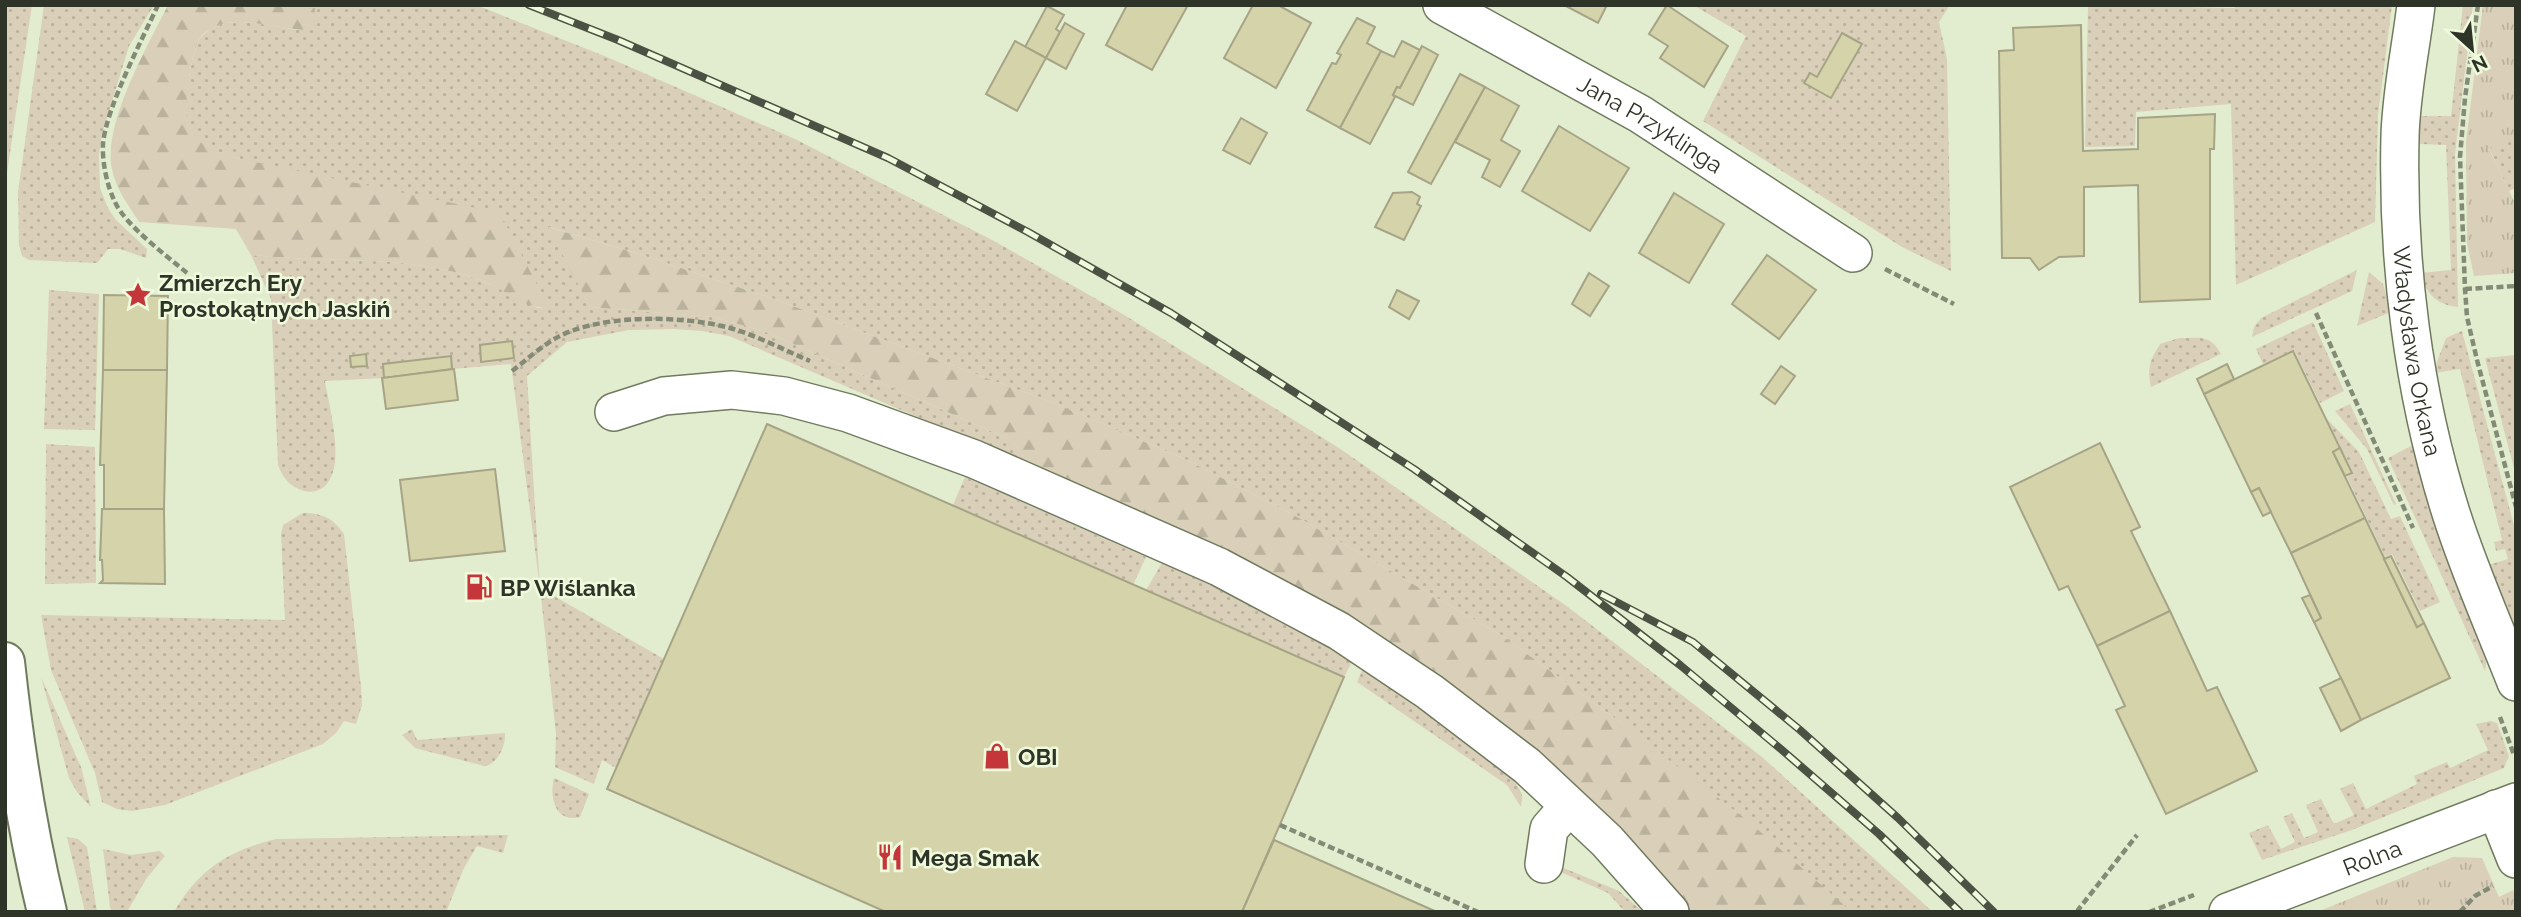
<svg xmlns="http://www.w3.org/2000/svg" width="2521" height="917" viewBox="0 0 2521 917" font-family="Raleway,sans-serif">
  <defs>
    <pattern id="grass-dots" width="8" height="8" patternUnits="userSpaceOnUse" patternTransform="scale(1.75)"><rect width="8" height="8" fill="#dacfb8"/><path d="M2 2h.1M6 6h.1" fill="none" stroke="#bbb29e" stroke-width="1.8" stroke-linecap="round"/></pattern>
    <pattern id="forest-firs" width="22" height="20" patternUnits="userSpaceOnUse" patternTransform="scale(1.75)"><rect width="22" height="20" fill="#dacfb8"/><path d="M5 1l3.5 6h-7zM16 11l3.5 6h-7z" fill="#bbb29e"/></pattern>
    <pattern id="park-tufts" width="24" height="20" patternUnits="userSpaceOnUse" patternTransform="scale(1.75)"><rect width="24" height="20" fill="#dacfb8"/><path d="M3 7l-1-3M5 7V3M7 7l1-3M15 17l-1-3M17 17v-4M19 17l1-3" fill="none" stroke="#bbb29e"/></pattern>
  </defs>
  <rect width="100%" height="100%" fill="#e2edcf"/>
  <g fill="url(#grass-dots)">
    <path d="M5 5H32L6 180 5 166Z"/>
    <path d="M44 5H154L129 46 102 134 99 154 100 188 108 208 116 220 147 249 146 258 120 249H108L97 263 29 260 22 256 19 245 18 192Z"/>
    <path d="M307 5H476L607 57 795 139 994 241 1121 313 1339 448 1568 607 1762 757 1933 912H1851L1620 722 1501 635 1292 514 1187 460 1054 403 774 299 639 254 549 227 590 307 714 317 766 332 1011 440 1028 463 980 444 729 336 702 331 674 329 629 330 567 342 527 376 540 588 664 659 616 768 602 760 594 784 555 767 556 734 540 588 511 364 452 369 450 356 383 364 384 378 325 381C329 408 347 467 324 487 318 491 311 493 304 491 290 487 283 478 278 465L271 299 251 255C327 264 406 253 480 280 500 287 518 300 538 308H548L241 159C222 154 195 147 188 126 182 110 191 51 201 37 204 33 213 27 218 25 238 17 277 27 298 30L315 8Z"/>
    <path d="M1693 5H1950L1939 22 1947 59 1951 271 1902 247 1703 121 1746 36Z"/>
    <path d="M2088 5 2235 8V5H2392L2378 115 2375 222 2236 285 2231 104 2136 112 2135 146 2085 147Z"/>
    <path d="M2463 5H2473L2455 154 2458 307C2437 305 2426 294 2420 273L2451 270 2446 145 2419 144V116H2451Z"/>
    <path d="M2516 135V188L2509 191 2489 148Z"/>
    <path d="M2357 270 2352 291 2252 337 2254 327 2261 318Z"/>
    <path d="M2369 272 2383 284 2391 312 2357 326Z"/>
    <path d="M49 290 99 294 95 430 44 429Z"/>
    <path d="M2313 322 2344 391 2320 403 2294 350 2263 364 2256 349Z"/>
    <path d="M2462 331 2516 533V636L2485 566 2508 559 2505 549 2496 551 2494 542 2502 540 2460 369 2435 373 2437 362 2446 338Z"/>
    <path d="M2179 338C2199 338 2211 334 2221 354L2151 387C2147 368 2150 360 2160 344Z"/>
    <path d="M2516 355V476L2485 358Z"/>
    <path d="M2350 404 2396 504 2394 505 2367 449 2335 411Z"/>
    <path d="M2327 419 2359 452 2391 519 2400 516 2440 602 2420 611 2392 554 2385 557 2347 477 2353 473Z"/>
    <path d="M46 444 95 447 96 583 45 584Z"/>
    <path d="M2413 445 2428 497 2487 657 2485 671 2388 458Z"/>
    <path d="M965 477 1146 557 1133 585 953 505Z"/>
    <path d="M303 513C322 513 333 518 344 534L361 687 362 705 356 724 344 721 336 733 323 744 165 805 132 811 117 809 102 802 95 773 51 670 41 615 285 620 281 534 283 525Z"/>
    <path d="M1162 563C1227 591 1291 624 1352 662L1344 677 1146 590Z"/>
    <path d="M1363 668C1392 688 1518 766 1522 796 1523 800 1521 803 1521 807L1507 785 1357 682Z"/>
    <path d="M41 677 81 767 91 807 77 792 69 778Z"/>
    <path d="M2491 721 2497 723 2509 756 2504 768 2352 830 2262 860 2249 833 2268 825 2281 849 2295 842 2283 817 2292 813 2304 838 2318 832 2306 805 2321 799 2334 824 2354 815 2340 789 2353 783 2366 809 2417 784 2414 776 2447 762 2450 768 2488 750 2476 724Z"/>
    <path d="M412 729 417 740 505 733C506 745 498 765 484 766L415 748 402 735Z"/>
    <path d="M554 778 589 794 580 817C555 824 549 796 554 778Z"/>
    <path d="M508 835 503 853 477 846 464 868 446 912H174C199 869 228 851 276 839Z"/>
    <path d="M67 837 78 839 87 847 97 912H85Z"/>
    <path d="M103 849 131 855 160 851 165 856 146 879 127 912H112L110 907Z"/>
    <path d="M1559 866 1619 891 1643 912H1625L1608 893 1554 869Z"/>
  </g>
  <g fill="url(#forest-firs)">
    <path d="M168 5H307L315 8 314 24 308 30C282 30 239 15 216 26 212 28 205 32 202 35 191 47 181 117 190 130 201 148 221 153 241 159L500 213 549 308C523 309 504 288 480 280 406 253 327 264 251 255L236 229 139 222C128 204 116 190 112 169 102 125 148 45 168 5Z"/>
    <path d="M548 227 639 254 774 299 1054 403 1187 460 1292 514 1501 635 1620 722 1748 821 1852 912H1688L1251 569 1028 463 1011 440 766 332 714 317 590 307Z"/>
  </g>
  <g fill="url(#park-tufts)">
    <path d="M2483 5H2516V135L2489 149 2516 205V273L2474 276 2467 243 2466 142Z"/>
    <path d="M2453 857 2482 858 2499 897 2513 890 2516 898V912H2317Z"/>
  </g>
  <g fill="#d5d3a9" stroke="#a6a486" stroke-width="2">
    <path d="M1127 5H1188L1152 70 1106 45Z"/>
    <path d="M1253 5H1278L1311 23 1276 88 1224 58Z"/>
    <path d="M1564 5H1607L1598 23Z"/>
    <path d="M1667 5 1728 46 1704 87 1660 58 1668 46 1649 34Z"/>
    <path d="M1047 6 1064 15 1056 29 1060 32 1046 58 1025 47Z"/>
    <path d="M1357 18 1375 27 1367 43 1381 51 1340 128 1307 110 1332 63 1336 64 1341 55 1337 53Z"/>
    <path d="M1065 23 1084 34 1066 69 1046 58Z"/>
    <path d="M2081 25 2083 151 2138 149V118L2215 114 2214 149H2210V299L2140 302 2138 185 2084 187V256L2059 257 2039 270 2030 258H2002L1999 51 2014 50 2013 28Z"/>
    <path d="M1842 33 1862 44 1831 98 1804 83 1810 73 1817 77Z"/>
    <path d="M1015 41 1046 58 1017 111 986 94Z"/>
    <path d="M1402 41 1420 50 1400 88 1397 87 1393 95 1395 97 1370 144 1340 128 1381 51 1394 57Z"/>
    <path d="M1422 46 1438 55 1413 105 1393 95 1397 87 1400 88Z"/>
    <path d="M1460 74 1485 87 1431 184 1408 172Z"/>
    <path d="M1485 87 1519 106 1501 140 1520 151 1500 187 1482 177 1490 160 1455 142Z"/>
    <path d="M1241 118 1267 133 1250 164 1223 150Z"/>
    <path d="M1559 126 1629 168 1590 231 1522 191Z"/>
    <path d="M1412 192 1420 197 1417 204 1421 206 1404 240 1375 227 1393 193Z"/>
    <path d="M1674 193 1724 224 1689 283 1639 253Z"/>
    <path d="M1767 255 1816 290 1779 339 1732 304Z"/>
    <path d="M1589 273 1609 286 1590 316 1572 304Z"/>
    <path d="M1397 290 1419 301 1409 319 1389 307Z"/>
    <path d="M104 295 168 296 167 370H103Z"/>
    <path d="M512 341 514 358 481 362 480 345Z"/>
    <path d="M2293 351 2340 448 2333 452 2365 518 2291 553 2259 488 2251 492 2204 394Z"/>
    <path d="M366 354 367 366 351 367 350 356Z"/>
    <path d="M451 356 452 369 384 378 383 364Z"/>
    <path d="M2227 364 2234 379 2204 394 2197 379Z"/>
    <path d="M1781 366 1795 376 1775 404 1761 394Z"/>
    <path d="M454 369 458 400 386 409 382 378Z"/>
    <path d="M103 370H167L164 509H104V465H100Z"/>
    <path d="M767 424 1344 677 1242 912H886L607 789Z"/>
    <path d="M2100 443 2140 527 2131 531 2170 611 2097 646 2068 586 2059 590 2010 487Z"/>
    <path d="M2340 448 2352 473 2345 476 2333 452Z"/>
    <path d="M495 469 505 551 410 561 400 480Z"/>
    <path d="M2259 488 2271 512 2263 516 2251 492Z"/>
    <path d="M102 509H164L165 584 100 583 103 580 102 560H100Z"/>
    <path d="M2365 518 2417 627 2424 623 2450 678 2361 720 2314 622 2321 618 2291 553Z"/>
    <path d="M2391 556 2424 623 2417 627 2384 559Z"/>
    <path d="M2310 595 2321 618 2314 622 2302 598Z"/>
    <path d="M2170 611 2207 691 2217 687 2257 771 2166 814 2116 710 2125 706 2097 646Z"/>
    <path d="M2341 678 2361 720 2341 731 2320 688Z"/>
    <path d="M1274 840 1437 912H1242Z"/>
  </g>
  <g fill="none" stroke-linecap="round" stroke-linejoin="round">
    <g stroke="#707a5f" stroke-width="40">
      <g id="minor">
        <path id="s1" d="M1442 5 1640 114 1853 253"/>
        <path id="s2" d="M2416 5C2411 48 2401 93 2400 137 2397 262 2413 393 2451 513 2469 570 2494 626 2516 682"/>
        <path d="M614 412 664 396 732 390 784 396 848 413 974 459 1219 567 1339 631 1430 692 1527 766 1607 841 1670 912"/>
        <path d="M2496 809 2516 859"/>
        <path d="M1544 864 1549 829 1569 806"/>
        <path id="s3" d="M2228 912 2516 802"/>
      </g>
    </g>
    <g stroke="#707a5f" stroke-width="42">
      <path id="major" d="M5 662C14 745 27 830 47 912"/>
    </g>
    <g stroke="#838b76" stroke-width="4.5" stroke-dasharray="7 3.5" stroke-linecap="butt">
      <path d="M158 5C142 40 106 108 103 144 102 162 107 186 115 202 125 225 167 256 187 273"/>
      <path d="M2478 5 2465 98 2460 157 2465 289 2467 317 2477 360 2516 507"/>
      <path d="M1885 269 1954 304"/>
      <path d="M2465 289 2516 286"/>
      <path d="M2316 313 2413 528"/>
      <path d="M512 371C525 361 537 350 551 341 594 313 682 315 730 328 758 336 784 350 810 361"/>
      <path d="M2500 717 2514 755"/>
      <path d="M1280 825 1478 912"/>
      <path d="M2079 912 2078 910 2137 835"/>
      <path d="M2149 912 2194 895"/>
      <path d="M2460 912 2475 896 2493 886"/>
    </g>
    <use href="#minor" stroke="#fff" stroke-width="37"/>
    <use href="#major" stroke="#fff" stroke-width="38"/>
    <g stroke="#4c5243" stroke-width="8">
      <g id="rail">
        <path d="M529 5 618 40 888 158 1028 232 1171 313 1414 469 1567 577 1680 665 1782 750 1879 834 1960 912"/>
        <path d="M1601 594 1693 642 1800 730 1898 818 1994 912"/>
      </g>
    </g>
    <use href="#rail" stroke="#effadc" stroke-width="5" stroke-dasharray="16" stroke-linecap="butt"/>
  </g>
  <defs>
    <g id="sight-bare" transform="scale(2.1)"><path d="M0-6L1.8-2.2L6-1.7L2.9 1.2L3.7 5.4L0 3.3L-3.7 5.4L-2.9 1.2L-6-1.7L-1.8-2.2Z" fill="#c5363a" stroke="#effadc" stroke-width="2.5" paint-order="stroke"/></g>
    <g id="fuel-bare" transform="scale(2.1)"><path d="M-5.5-6h7V0h2V4h1.3V-2.5L3-4.5l.8-.8L6-3V5H2.5V1h-1V6h-7ZM-4.2-4.7v3.2H.2V-4.7Z" fill="#c5363a" stroke="#effadc" stroke-width="2.5" paint-order="stroke"/></g>
    <g id="shop-bare" transform="scale(2.1)"><path d="M-5-2.5h2.3a2.7 3.5 0 0 1 5.4 0H5L5.5 6h-11ZM-1.5-2.5h3a1.5 2.3 0 0 0-3 0Z" fill="#c5363a" stroke="#effadc" stroke-width="2.5" paint-order="stroke"/></g>
    <g id="restaurant-bare" transform="scale(2.1)"><path d="M-5-6h1v4h1v-4h1v4h1v-4h1v5L-1.5 .5V6h-2V.5L-5-1ZM5-6V6H3V1.5H1.5Q1.5-4 5-6Z" fill="#c5363a" stroke="#effadc" stroke-width="2.5" paint-order="stroke"/></g>
  </defs>
  <g fill-rule="evenodd">
    <use href="#sight-bare" x="138" y="295"/>
    <use href="#fuel-bare" x="479" y="587"/>
    <use href="#shop-bare" x="997" y="756"/>
    <use href="#restaurant-bare" x="890" y="857"/>
  </g>
  <g text-anchor="middle" dominant-baseline="central" stroke-width="5" stroke-linejoin="round" paint-order="stroke">
    <g font-size="23" fill="#2f3428" stroke="#effadc">
      <text stroke="none"><textPath href="#s1" startOffset="240">Jana Przyklinga</textPath></text>
      <text stroke="none"><textPath href="#s2" startOffset="348">Władysława Orkana</textPath></text>
      <text stroke="none"><textPath href="#s3" startOffset="154">Rolna</textPath></text>
    </g>
    <g font-size="23" font-weight="bold" fill="#2f3428" stroke="#effadc" text-anchor="start">
      <text x="159" y="282">Zmierzch Ery<tspan x="159" dy="26">Prostokątnych Jaskiń</tspan></text>
      <text x="500" y="587">BP Wiślanka</text>
      <text x="1018" y="756">OBI</text>
      <text x="911" y="857">Mega Smak</text>
    </g>
  </g>
  <rect width="2521" height="917" fill="none" stroke="#2f3428" stroke-width="14"/>
  <g transform="translate(2472 49) rotate(153)" stroke="#effadc" stroke-width="5" paint-order="stroke">
  <path d="M0-5L12 26L0 18L-12 26Z" fill="#2f3428"/>
  <text y="-10" font-size="19" font-weight="bold" text-anchor="middle" fill="#2f3428">N</text>
  </g>
</svg>
